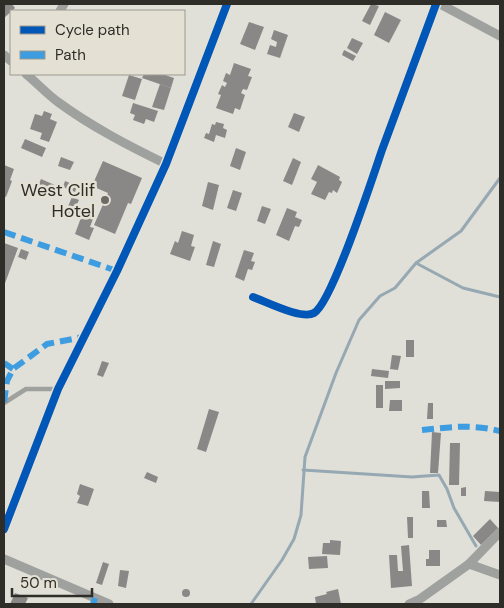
<svg xmlns="http://www.w3.org/2000/svg" width="504" height="608" viewBox="0 0 504 608" font-family="'DM Sans',sans-serif">
  <rect width="100%" height="100%" fill="#e0dfd8"/>
  <g fill="none" stroke-linecap="round" stroke-linejoin="round">
    <g stroke="#96a8b2" stroke-width="3">
      <path d="M416 263 463 288 500 297"/>
      <path d="M303 470 412 477 439 475 447 489 454 508 476 546"/>
      <path d="M251 604 282 560 294 539 301 515 305 457 336 373 359 320 380 296 395 288 416 263 461 231 500 178"/>
    </g>
  </g>
  <g fill="#898887">
    <path d="M4 4H12L15 8 4 18Z"/>
    <path d="M371 4 379 6 370 25 362 21Z"/>
    <path d="M385 12 401 20 389 43 374 35Z"/>
    <path d="M249 22 264 27 255 50 240 44Z"/>
    <path d="M274 30 288 35 280 58 267 54 270 45 276 47 277 42 271 39Z"/>
    <path d="M352 38 363 43 357 54 347 48Z"/>
    <path d="M344 50 356 56 353 61 342 55Z"/>
    <path d="M234 63 251 69 248 76 252 77 247 90 243 89 241 93 245 95 240 110 235 108 233 114 216 108 221 95 218 94 222 85 225 87 227 83 223 81 226 73 230 75Z"/>
    <path d="M144 74H162L174 78 171 88 142 78Z"/>
    <path d="M129 75 142 79 135 100 122 96Z"/>
    <path d="M160 84 171 88 164 110 152 107Z"/>
    <path d="M133 103 158 111 154 122 146 119 144 124 133 120 135 115 130 113Z"/>
    <path d="M44 111 52 114 50 119 57 122 49 142 40 139 42 133 30 129 35 114 42 116Z"/>
    <path d="M294 113 305 117 299 132 288 127Z"/>
    <path d="M216 122 224 124 223 128 227 130 225 138 216 135 214 142 204 138 206 133 209 134 212 124 215 125Z"/>
    <path d="M25 139 46 148 42 157 21 148Z"/>
    <path d="M236 148 246 152 240 170 230 166Z"/>
    <path d="M61 157 74 162 70 170 58 166Z"/>
    <path d="M293 158 301 162 292 185 283 181Z"/>
    <path d="M103 161 142 178 131 204 128 203 115 234 94 225 108 193 92 186Z"/>
    <path d="M4 165 14 169 10 180 12 181 6 197 4 196Z"/>
    <path d="M318 165 340 177 339 180 342 182 337 193 333 190 332 193 329 192 325 200 311 194 317 182 311 179Z"/>
    <path d="M41 179 57 186 54 193 38 186Z"/>
    <path d="M65 181 77 186 75 192 63 187Z"/>
    <path d="M208 182 219 185 213 210 202 206Z"/>
    <path d="M233 190 242 193 236 211 227 208Z"/>
    <path d="M72 197 79 200 70 219 64 216Z"/>
    <path d="M262 206 271 209 265 224 257 221Z"/>
    <path d="M287 208 297 212 295 217 302 220 299 227 295 226 289 241 276 235Z"/>
    <path d="M83 212 94 216 90 227 94 228 89 240 75 234Z"/>
    <path d="M182 231 194 235 191 246 195 247 190 261 170 254 175 241 178 243Z"/>
    <path d="M213 241 221 244 214 267 206 265Z"/>
    <path d="M4 243 18 248 4 286Z"/>
    <path d="M21 249 29 252 26 260 18 257Z"/>
    <path d="M244 250 254 253 251 261 255 262 252 270 248 269 244 281 235 277Z"/>
    <rect x="406" y="340" width="8" height="17"/>
    <path d="M392 355 401 356 398 370 390 369Z"/>
    <path d="M102 361 109 363 103 377 97 375Z"/>
    <path d="M372 369 389 371 388 378 371 376Z"/>
    <path d="M385 381H400V388L385 389Z"/>
    <rect x="376" y="385" width="7" height="23"/>
    <path d="M390 400H402V411H389Z"/>
    <path d="M428 403H433V419H427Z"/>
    <path d="M209 409 219 412 206 452 197 449Z"/>
    <path d="M432 432 441 433 438 473H430Z"/>
    <path d="M450 443H460L459 485H449Z"/>
    <path d="M147 472 158 477 156 483 144 478Z"/>
    <path d="M80 484 94 489 88 506 77 503 80 496 77 494Z"/>
    <path d="M466 487V496H461V488Z"/>
    <path d="M422 491H429L430 508H422Z"/>
    <path d="M485 491 500 492V502L484 501Z"/>
    <path d="M407 517H413V538H408Z"/>
    <path d="M490 519 498 528 481 545 473 536Z"/>
    <path d="M437 520H446L447 527H437Z"/>
    <path d="M330 540 341 541 340 555 322 554 323 543H330Z"/>
    <path d="M409 545 412 586 391 588 389 555H397L398 571H403L401 546Z"/>
    <path d="M429 550H440V566H426V559H429Z"/>
    <path d="M327 556 328 568 309 569 308 557Z"/>
    <path d="M103 562 109 564 102 585 96 583Z"/>
    <path d="M120 570 129 571 126 588 118 586Z"/>
    <circle cx="186" cy="593" r="4"/>
    <path d="M338 589 341 604H316L315 597 327 594 326 592Z"/>
    <path d="M15 593 28 598 25 604H10Z"/>
  </g>
  <g fill="none" stroke-linecap="round" stroke-linejoin="round">
    <path stroke="#9fa19f" stroke-width="4.5" d="M4 403 26 389H58"/>
    <g stroke="#9fa19f" stroke-width="9">
      <path d="M440 4 500 36"/>
      <path d="M60 11 64 4"/>
      <path d="M4 55 11 61"/>
      <path d="M26 74C37 83 47 94 58 102 92 127 129 146 166 164"/>
      <path d="M253 297C267 302 302 320 314 313 332 303 373 176 382 150 400 101 418 52 436 4"/>
      <path d="M4 529 58 389 117 271 166 164 227 4"/>
      <path d="M4 559 109 604"/>
      <path d="M469 564 500 575"/>
      <path d="M409 604 420 599 469 564 500 532"/>
    </g>
    <g stroke="#3d9de0" stroke-width="6" stroke-dasharray="12 6" stroke-linecap="butt">
      <path d="M4 232 117 271"/>
      <path d="M4 363 13 369"/>
      <path d="M4 402 7 381 13 369 47 344 83 337"/>
      <path d="M422 430C452 427 470 424 500 431"/>
      <path d="M93 604 95 598"/>
    </g>
    <g stroke="#e4e1d4" stroke-width="11">
      <g id="cycleway">
        <path d="M253 297C267 302 302 320 314 313 332 303 373 176 382 150 400 101 418 52 436 4"/>
        <path d="M4 529 58 389 117 271 166 164 227 4"/>
      </g>
    </g>
    <use href="#cycleway" stroke="#0057b8" stroke-width="8"/>
  </g>
  <circle fill="#6c6b66" stroke="#e4e1d4" stroke-width="2" cx="105" cy="200" r="5"/>
  <g text-anchor="middle" dominant-baseline="central" stroke-width="5" stroke-linejoin="round" paint-order="stroke">
    <g font-size="18" fill="#2e2d28" stroke="#e4e1d4" text-anchor="end">
      <text x="95" y="190">West Clif<tspan x="95" dy="21">Hotel</tspan></text>
    </g>
  </g>
  <rect width="504" height="608" fill="none" stroke="#2e2d28" stroke-width="10"/>
  <rect x="10" y="10" width="175" height="65" fill="#e4e1d4" stroke="#9b998f"/>
  <rect x="20" y="26" width="25" height="8" fill="#0057b8" stroke="#9b998f"/>
  <text x="55" y="35" font-size="15" fill="#2e2d28">Cycle path</text>
  <rect x="20" y="51" width="25" height="8" fill="#3d9de0" stroke="#9b998f"/>
  <text x="55" y="60" font-size="15" fill="#2e2d28">Path</text>
  <path d="M12 588v8h80v-8" fill="none" stroke="#2e2d28" stroke-width="2.5"/>
  <text x="20" y="588" font-size="15" fill="#2e2d28" stroke="#e4e1d4" stroke-width="4" paint-order="stroke">50 m</text>
</svg>
